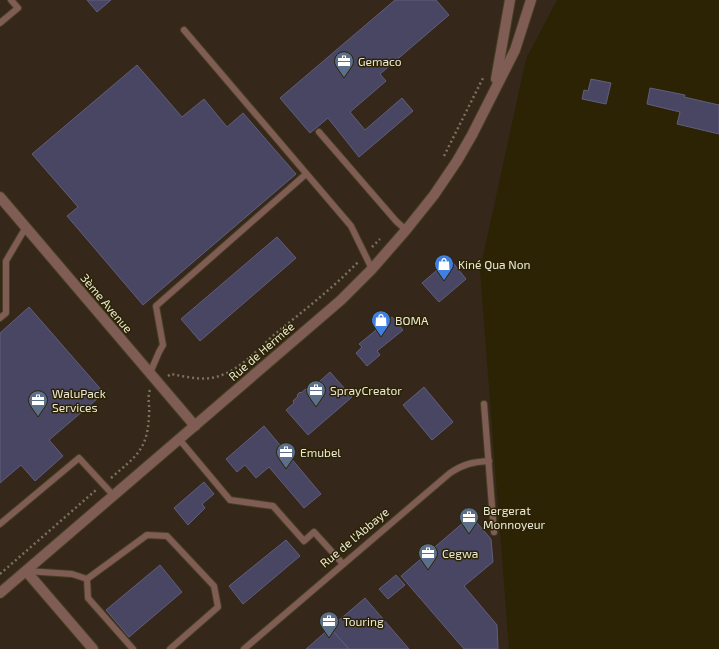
<svg xmlns="http://www.w3.org/2000/svg" width="719" height="649" viewBox="0 0 719 649" font-family="'Exo 2',sans-serif">
  <rect width="100%" height="100%" fill="#2b2304"/>
  <path fill="#35281b" d="M0 0H557L526 59 480 270 509 649H0Z"/>
  <g fill="#484663" stroke="#605e7c">
    <path d="M87 0H111L97 12Z"/>
    <path d="M395 0H436L449 15 380 74 386 81 350 112 365 130 402 98 413 111 359 157 328 118 310 133 280 98Z"/>
    <path d="M137 65 182 117 204 99 227 127 243 113 296 174 143 305 67 216 78 207 32 154Z"/>
    <path d="M591 79 611 83 606 104 582 99 584 90 588 91Z"/>
    <path d="M650 88 685 95 684 97 719 105V134L677 124 680 112 647 104Z"/>
    <path d="M277 237 296 258 200 341 181 319Z"/>
    <path d="M450 259 466 279 439 302 422 283Z"/>
    <path d="M29 307 104 393 49 440 63 456 35 481 21 465 0 483V333Z"/>
    <path d="M392 317 403 330 377 351 380 355 367 366 356 353 362 347 359 344Z"/>
    <path d="M330 372 352 397 308 435 286 410 294 403 293 401 298 396 297 395 300 392 301 393 307 388 309 391Z"/>
    <path d="M424 387 453 422 432 440 403 405Z"/>
    <path d="M264 426 321 494 304 508 269 467 256 478 245 465 237 472 226 459Z"/>
    <path d="M204 482 214 494 202 504 205 508 188 525 174 508Z"/>
    <path d="M471 516 491 539 493 562 464 586 497 625 498 649H464L401 576Z"/>
    <path d="M286 540 300 556 243 604 229 586Z"/>
    <path d="M160 565 182 592 129 637 106 610Z"/>
    <path d="M396 575 405 585 388 599 379 589Z"/>
    <path d="M365 598 409 649H349L330 628Z"/>
    <path d="M330 628 349 649H306Z"/>
  </g>
  <g fill="none" stroke-linecap="round" stroke-linejoin="round">
    <g stroke="#463f21" stroke-width="8">
      <g id="service">
        <path d="M0 23 18 8 11 0"/>
        <path d="M184 30 351 226 372 269"/>
        <path d="M319 132 396 221 406 230"/>
        <path d="M0 318 6 313V261L26 227"/>
        <path d="M150 373 159 352 163 345 156 306 306 174"/>
        <path d="M484 404 494 532"/>
        <path d="M179 439 230 500 273 506 304 541 314 532 343 564"/>
        <path d="M0 524 79 458 114 496"/>
        <path d="M26 571 72 574 87 579 147 535 167 536 214 586 218 607 170 649"/>
        <path d="M87 579 88 598 133 649"/>
        <path d="M244 649 450 473C464 464 472 462 489 461"/>
      </g>
    </g>
    <g stroke="#463f21" stroke-width="12">
      <path id="minor" d="M26 571 93 649"/>
    </g>
    <g stroke="#463f21" stroke-width="12">
      <g id="tertiary">
        <path d="M496 79 510 0"/>
        <path d="M0 197 195 426"/>
        <path d="M0 593 341 300 372 269 406 230 434 195 457 161 472 135 515 50 531 0"/>
      </g>
    </g>
    <g stroke="#797359" stroke-width="2.5" stroke-dasharray="2 3" stroke-linecap="butt">
      <path d="M444 156 483 78"/>
      <path d="M372 247 380 239"/>
      <path d="M168 376 171 374C188 377 205 382 222 375 243 367 258 349 275 334 303 311 332 289 358 262"/>
      <path d="M111 478C136 456 148 450 149 414 150 407 147 397 150 390"/>
      <path d="M0 574 96 490"/>
    </g>
    <use href="#service" stroke="#805d54" stroke-width="6"/>
    <use href="#minor" stroke="#805d54" stroke-width="10"/>
    <use href="#tertiary" stroke="#805d54" stroke-width="10"/>
  </g>
  <defs>
    <g id="office-pin" transform="scale(1)"><path d="M0 17L-7.5 6A9.5 9.5 0 1 1 7.5 6Z" fill="#5c6f8a" stroke="#2b2304"/><path d="M-6-3h4V-5.5h4V-3h4V5H-6ZM-1-4.5V-3h2v-1.5ZM-6 0V1H6V0Z" fill="#fff"/></g>
    <g id="shop-pin" transform="scale(1)"><path d="M0 17L-7.5 6A9.5 9.5 0 1 1 7.5 6Z" fill="#3f7fe0" stroke="#2b2304"/><path d="M-5-2.5h2.3a2.7 3.5 0 0 1 5.4 0H5L5.5 6h-11ZM-1.5-2.5h3a1.5 2.3 0 0 0-3 0Z" fill="#fff"/></g>
  </defs>
  <g fill-rule="evenodd">
    <use href="#office-pin" x="344" y="61"/>
    <use href="#shop-pin" x="444" y="264"/>
    <use href="#shop-pin" x="381" y="320"/>
    <use href="#office-pin" x="316" y="390"/>
    <use href="#office-pin" x="38" y="400"/>
    <use href="#office-pin" x="286" y="452"/>
    <use href="#office-pin" x="469" y="517"/>
    <use href="#office-pin" x="428" y="553"/>
    <use href="#office-pin" x="329" y="621"/>
  </g>
  <g text-anchor="middle" dominant-baseline="central" stroke-width="3" stroke-linejoin="round" paint-order="stroke">
    <g font-size="12" fill="#ece8d6" stroke="#2b2304" text-anchor="start">
      <text x="358" y="61">Gemaco</text>
      <text x="458" y="264">Kiné Qua Non</text>
      <text x="395" y="320">BOMA</text>
      <text x="330" y="390">SprayCreator</text>
      <text x="52" y="393">WaluPack<tspan x="52" dy="14">Services</tspan></text>
      <text x="300" y="452">Emubel</text>
      <text x="483" y="510">Bergerat<tspan x="483" dy="14">Monnoyeur</tspan></text>
      <text x="442" y="553">Cegwa</text>
      <text x="343" y="621">Touring</text>
    </g>
    <g font-size="12" fill="#ece8d6" stroke="#2b2304">
      <text transform="translate(107 303) rotate(50)">3ème Avenue</text>
      <text transform="translate(261 351) rotate(-41)">Rue de Hermée</text>
      <text transform="translate(354 537) rotate(-40)">Rue de l'Abbaye</text>
    </g>
  </g>
</svg>
